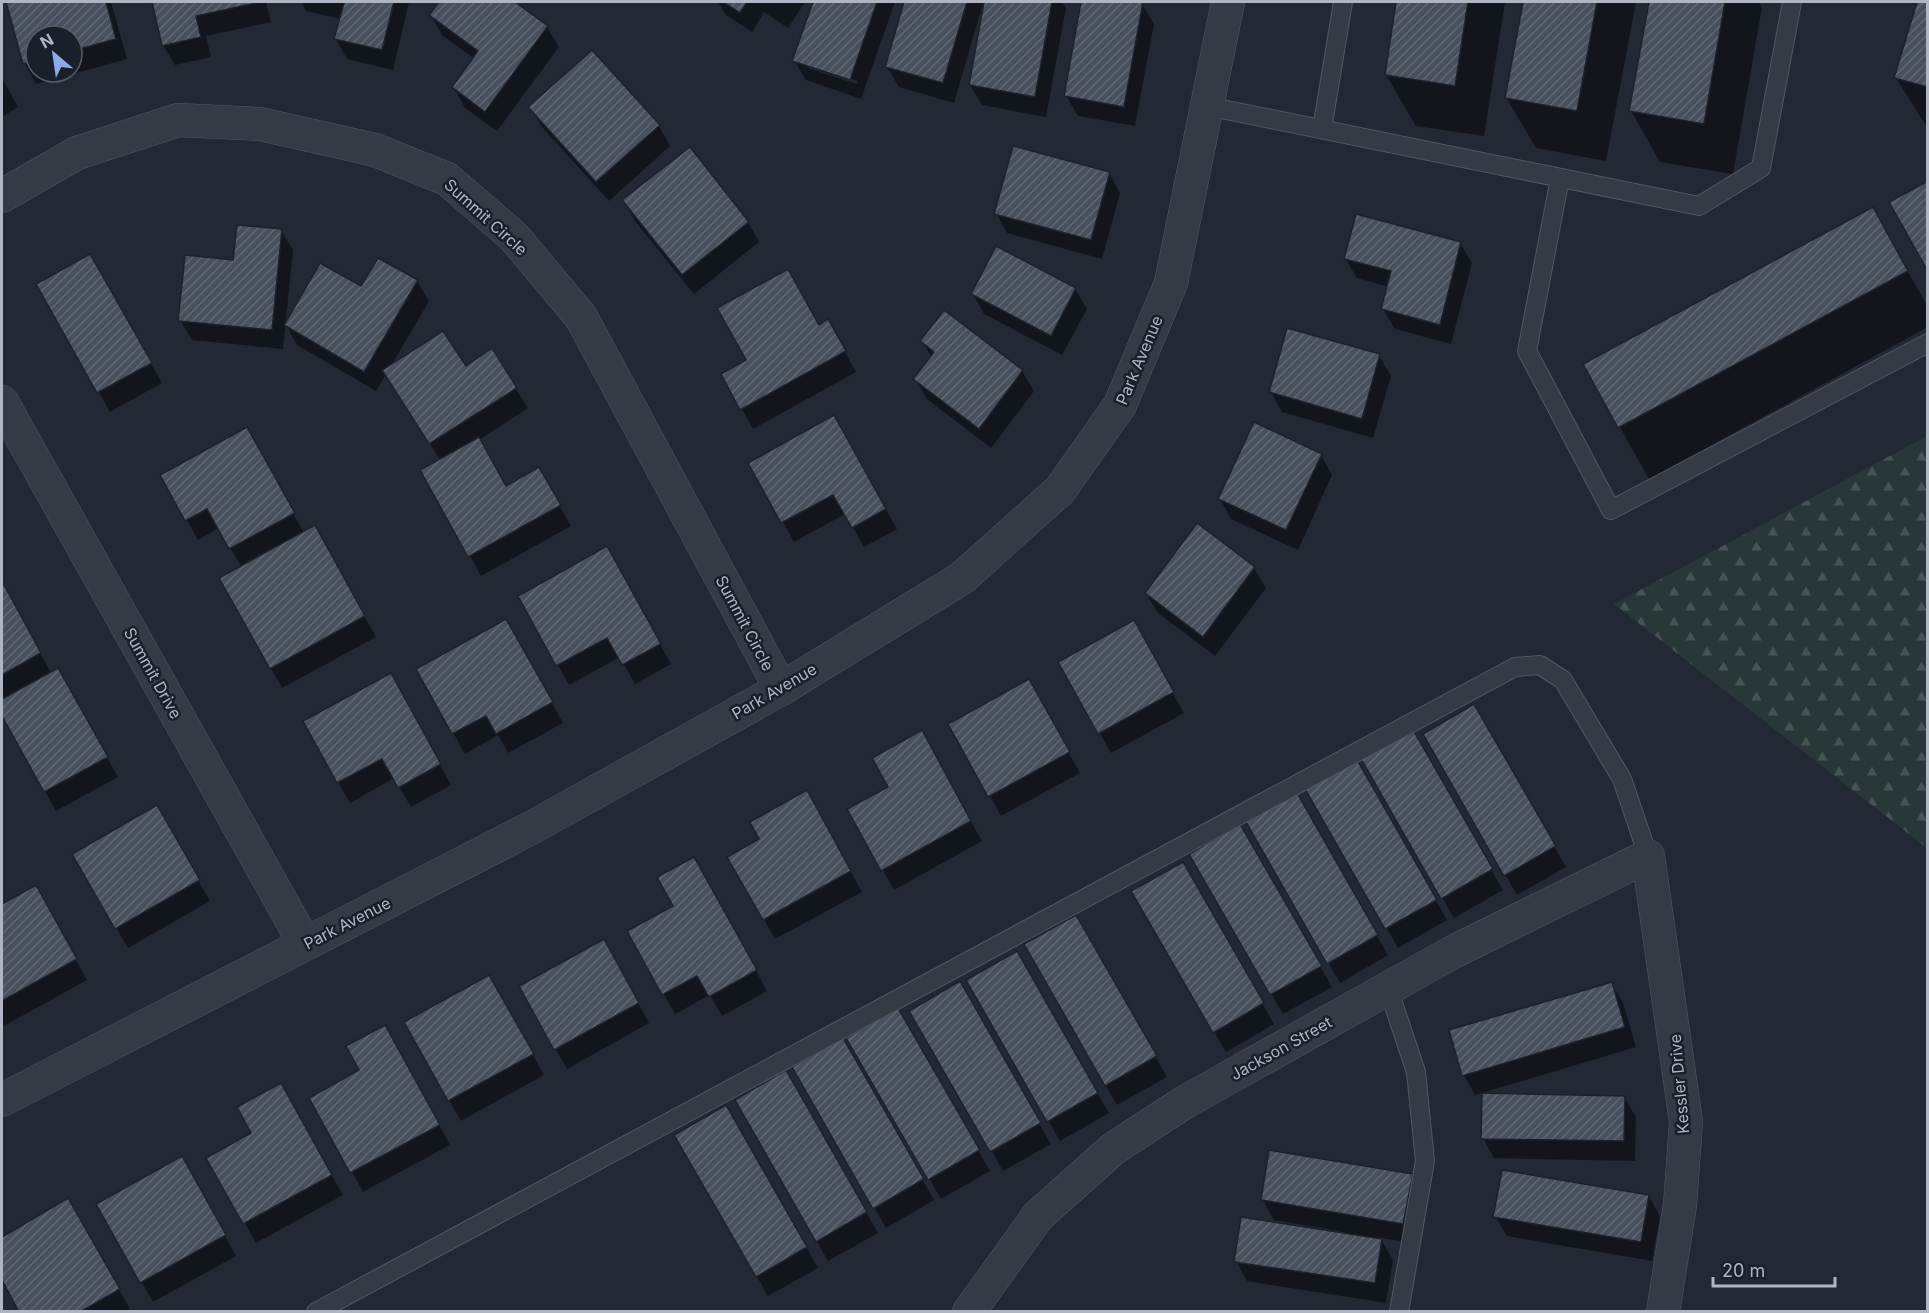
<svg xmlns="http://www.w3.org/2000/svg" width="1929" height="1313" viewBox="0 0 1929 1313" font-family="Inter,sans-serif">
  <defs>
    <pattern id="forest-firs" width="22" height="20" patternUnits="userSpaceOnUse" patternTransform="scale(1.5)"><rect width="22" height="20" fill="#283839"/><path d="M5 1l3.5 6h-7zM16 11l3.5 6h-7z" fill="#455354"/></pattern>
    <pattern id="building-hatch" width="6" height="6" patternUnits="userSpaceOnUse" patternTransform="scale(1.5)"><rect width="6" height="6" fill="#48505e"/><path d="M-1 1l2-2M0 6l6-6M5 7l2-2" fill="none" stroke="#606773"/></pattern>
  </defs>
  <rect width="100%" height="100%" fill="#222934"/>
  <path fill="url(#forest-firs)" d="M1927 436V848L1614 604Z"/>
  <g fill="#0007" fill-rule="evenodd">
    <path d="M8 2H111L127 59 36 84 25 64ZM36 36H72V72H36Z"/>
    <path d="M154 2H266L271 22 206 36 211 57 175 65 163 45Z"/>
    <path d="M301 2H409L393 70 347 59 336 39 341 19 306 11Z"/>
    <path d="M441 2H513L547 27 559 47 497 131 465 108 454 88 475 59 442 35 431 15Z"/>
    <path d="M718 2H805L788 28 764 12 752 32 726 15Z"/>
    <path d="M814 2H895L861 99 806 80 794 60ZM808 64 858 81 857 84 808 68Z"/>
    <path d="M906 2H1062L1066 8 1046 117 982 105 970 85 986 3H983L954 103 899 87 887 67Z"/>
    <path d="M1083 2H1130L1142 4 1154 24 1135 126 1078 116 1066 96Z"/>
    <path d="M1397 2H1505L1484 136 1416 126 1386 75Z"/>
    <path d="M1524 2H1636L1606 161 1536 148 1506 97Z"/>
    <path d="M1650 2H1759L1762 7 1733 174 1660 162 1631 111Z"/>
    <path d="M1918 2H1928V129L1896 78Z"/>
    <path d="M2 78 18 107 2 117Z"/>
    <path d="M530 107 659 126 670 146 609 201 542 127Z"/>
    <path d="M1109 173 1120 193 1102 259 1007 233 996 213Z"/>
    <path d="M624 201 748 222 759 242 694 294 635 221Z"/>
    <path d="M1872 209 1928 307V327L1649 479 1585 365Z"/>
    <path d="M281 230 293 250 283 349 192 340 180 320 235 261Z"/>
    <path d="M1460 243 1472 263 1451 344 1395 329 1383 309 1389 287 1357 278 1345 258Z"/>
    <path d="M89 256 162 383 110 412 38 285Z"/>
    <path d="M417 281 429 301 391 366 465 368 516 389 528 408 479 440 506 487 539 469 571 526 481 576 470 556 440 460 386 374 376 391 297 345 286 325 362 288Z"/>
    <path d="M1075 289 1087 309 1062 355 984 314 973 294Z"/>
    <path d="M828 321 856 372 753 429 723 374Z"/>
    <path d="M922 341 1022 371 1034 391 991 448 927 399 915 379 932 358Z"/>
    <path d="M1379 356 1391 376 1373 438 1282 412 1271 392Z"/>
    <path d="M845 437 897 529 864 547 845 514 794 542 750 463Z"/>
    <path d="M258 449 304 533 326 547 376 637 282 688 271 668 242 568 219 528 198 540 162 476Z"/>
    <path d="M1321 455 1332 475 1298 550 1231 519 1220 499Z"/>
    <path d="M618 568 671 664 635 684 620 657 569 685 558 665Z"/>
    <path d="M1254 568 1266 588 1215 656 1158 613 1146 593Z"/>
    <path d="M2 584 51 673 69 689 118 777 56 811 2 713Z"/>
    <path d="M517 641 563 723 508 753 498 735 465 754 418 670Z"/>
    <path d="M1144 642 1184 713 1111 753 1060 662Z"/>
    <path d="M402 695 451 785 411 807 394 778 350 803 305 721Z"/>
    <path d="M1040 701 1080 773 1001 816 950 725Z"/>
    <path d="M1474 706 1566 867 1517 895 1425 734Z"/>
    <path d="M1412 730 1503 890 1454 918 1362 758Z"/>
    <path d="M932 752 982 841 894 890 849 810 890 787Z"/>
    <path d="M1355 760 1447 920 1398 948 1306 788Z"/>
    <path d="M1296 795 1388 955 1340 983 1248 823Z"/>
    <path d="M156 808 210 901 128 948 74 855Z"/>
    <path d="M818 812 862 892 775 939 729 857Z"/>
    <path d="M1240 826 1332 987 1283 1014 1191 854Z"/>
    <path d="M1183 864 1274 1024 1226 1052 1133 892Z"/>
    <path d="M705 878 767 991 722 1016 710 995 675 1014 629 932 675 907Z"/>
    <path d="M35 887 87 980 2 1027V906Z"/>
    <path d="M1075 917 1167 1077 1117 1105 1026 945Z"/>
    <path d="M603 941 649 1023 567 1069 521 987Z"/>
    <path d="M1017 953 1109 1113 1060 1141 968 981Z"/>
    <path d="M959 983 1051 1144 1003 1171 911 1011Z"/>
    <path d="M1611 983 1623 1003 1636 1047 1475 1095 1464 1075Z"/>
    <path d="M500 996 544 1075 461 1121 406 1022Z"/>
    <path d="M898 1010 990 1171 941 1199 849 1038Z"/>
    <path d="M843 1040 934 1200 886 1228 794 1068Z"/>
    <path d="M396 1047 450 1145 363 1192 311 1098 361 1070Z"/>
    <path d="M786 1072 878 1233 828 1261 737 1100Z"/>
    <path d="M1624 1097 1636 1117 1635 1161 1494 1158 1483 1138Z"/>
    <path d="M292 1105 343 1195 256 1243 208 1158 253 1133Z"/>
    <path d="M726 1107 818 1268 768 1296 676 1135Z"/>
    <path d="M1412 1175 1423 1195 1414 1243 1380 1238 1393 1260 1386 1303 1247 1281 1236 1261 1339 1234V1231L1274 1220 1263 1200Z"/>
    <path d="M193 1178 236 1256 153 1302 98 1204Z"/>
    <path d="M1649 1196 1660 1216 1652 1261 1507 1236 1495 1216Z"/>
    <path d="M68 1200 130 1309 126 1312H21L2 1277V1239Z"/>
  </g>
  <g fill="url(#building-hatch)" stroke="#1c222c" stroke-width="1.5">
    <path d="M6 2H106L116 39 72 51V36H36V61L23 64Z"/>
    <path d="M152 2H261L196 16 201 37 162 46Z"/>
    <path d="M338 2H394L382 50 334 39 344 3Z"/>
    <path d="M439 2H515L548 26 485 112 452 87 478 51 429 15Z"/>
    <path d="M723 2H747L740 13Z"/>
    <path d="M813 2H877L850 80 792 61Z"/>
    <path d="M904 2H967L943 83 885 67Z"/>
    <path d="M984 2H1052L1035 97 969 85Z"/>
    <path d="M1081 2H1143L1124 107 1064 96Z"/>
    <path d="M1396 2H1468L1455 86 1385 75Z"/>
    <path d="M1523 2H1597L1577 111 1505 98Z"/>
    <path d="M1649 2H1725L1704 124 1629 111Z"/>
    <path d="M1917 2H1928V87L1894 78Z"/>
    <path d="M592 50 660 125 596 182 528 107Z"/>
    <path d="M1013 146 1110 172 1091 240 994 214Z"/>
    <path d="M690 147 749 222 682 275 622 200Z"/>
    <path d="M1928 181V267L1926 268 1889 202Z"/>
    <path d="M1873 207 1908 271 1618 428 1583 364Z"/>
    <path d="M1356 214 1461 242 1440 325 1381 309 1391 271 1344 259Z"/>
    <path d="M237 225 282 229 272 330 178 321 185 255 233 260Z"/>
    <path d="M996 246 1076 288 1051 336 971 294Z"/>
    <path d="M90 254 152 363 97 393 36 284Z"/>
    <path d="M378 258 418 280 364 372 284 325 320 263 361 286Z"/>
    <path d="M788 269 819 325 828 319 846 351 740 410 721 374 746 360 717 308Z"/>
    <path d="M944 310 1023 370 979 429 913 379 934 352 920 341Z"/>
    <path d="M1287 328 1380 354 1362 419 1269 392Z"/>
    <path d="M443 331 466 366 492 348 517 388 429 444 382 370Z"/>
    <path d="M834 415 886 509 852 528 833 495 781 523 748 463Z"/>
    <path d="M1254 422 1322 454 1286 530 1218 499Z"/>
    <path d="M247 427 295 513 229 549 207 509 185 521 160 475Z"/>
    <path d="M479 437 506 486 539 467 561 505 468 557 420 470Z"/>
    <path d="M1197 523 1255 567 1203 637 1145 593Z"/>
    <path d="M315 525 365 616 270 669 219 578Z"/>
    <path d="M607 546 661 644 622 665 607 638 556 666 518 596Z"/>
    <path d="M2 581 41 653 2 675Z"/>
    <path d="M506 619 553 702 496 734 486 716 452 734 416 669Z"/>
    <path d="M1134 620 1174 692 1098 734 1058 662Z"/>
    <path d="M58 668 108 757 44 792 2 716V699Z"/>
    <path d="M391 673 441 764 398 788 382 759 337 783 303 721Z"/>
    <path d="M1029 679 1070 752 988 797 948 724Z"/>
    <path d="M1474 704 1556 846 1504 876 1423 734Z"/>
    <path d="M1412 728 1493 869 1441 899 1360 757Z"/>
    <path d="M922 730 971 821 881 871 847 809 888 787 872 758Z"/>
    <path d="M1356 758 1437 900 1385 929 1304 787Z"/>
    <path d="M807 790 851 871 763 920 727 857 759 839 750 822Z"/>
    <path d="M1297 793 1378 935 1327 964 1246 822Z"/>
    <path d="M157 805 200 880 115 929 72 854Z"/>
    <path d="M1240 824 1322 966 1270 995 1189 854Z"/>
    <path d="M694 857 757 970 709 997 697 976 662 995 627 931 673 906 657 877Z"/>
    <path d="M1183 862 1264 1003 1213 1033 1131 891Z"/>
    <path d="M36 885 77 959 2 1001V904Z"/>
    <path d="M1076 915 1157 1056 1105 1086 1024 944Z"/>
    <path d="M604 939 639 1003 554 1050 519 986Z"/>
    <path d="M1017 951 1098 1093 1047 1122 966 980Z"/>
    <path d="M489 975 534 1054 448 1101 404 1022Z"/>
    <path d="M960 981 1041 1123 990 1152 909 1011Z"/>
    <path d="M1612 982 1625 1027 1462 1076 1449 1030Z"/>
    <path d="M898 1008 980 1150 928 1180 846 1038Z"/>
    <path d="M385 1025 440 1125 350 1173 309 1098 359 1070 346 1046Z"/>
    <path d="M843 1038 924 1179 873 1209 792 1067Z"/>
    <path d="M786 1070 867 1212 816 1242 735 1100Z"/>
    <path d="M281 1083 332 1175 243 1224 206 1158 251 1133 237 1107Z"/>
    <path d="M1482 1093 1625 1096 1624 1141 1481 1139Z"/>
    <path d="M726 1105 807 1247 756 1277 674 1135Z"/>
    <path d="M1269 1150 1413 1174 1403 1224 1261 1200Z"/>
    <path d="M182 1156 226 1235 140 1283 96 1204Z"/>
    <path d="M1502 1170 1649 1195 1641 1242 1493 1217Z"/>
    <path d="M68 1198 120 1289 80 1312H19L2 1280V1237Z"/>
    <path d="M1241 1217 1382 1239 1375 1283 1234 1262Z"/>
  </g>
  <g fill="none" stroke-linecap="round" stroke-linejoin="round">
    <g stroke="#525863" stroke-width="20">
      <g id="service">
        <path d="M1207 106 1699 206 1761 168 1792 2"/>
        <path d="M1322 129 1343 2"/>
        <path d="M1560 178 1527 351 1611 510 1928 343"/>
        <path d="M1388 988 1416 1072 1425 1161 1399 1312"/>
        <path d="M316 1312 1515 667 1540 665 1563 680 1622 779 1648 856"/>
      </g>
    </g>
    <g stroke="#525863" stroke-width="34">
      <g id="minor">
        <path d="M2 196 77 153 178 120 260 124 375 150 447 179 514 237 581 317 781 689"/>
        <path d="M2 402 305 944"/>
        <path d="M2 1100 531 828 781 689 962 578 1060 490 1120 405 1171 283 1228 2"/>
        <path d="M969 1312 1038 1216 1113 1149 1185 1102 1453 952 1648 856 1686 1122 1680 1205 1663 1312"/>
      </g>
    </g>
    <use href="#service" stroke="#353b45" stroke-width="18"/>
    <use href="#minor" stroke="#353b45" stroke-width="33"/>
  </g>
  <g text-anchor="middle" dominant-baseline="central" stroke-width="5" stroke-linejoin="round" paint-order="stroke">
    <g font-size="16" fill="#afb5c2" stroke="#1a2029">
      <text transform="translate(486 217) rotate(42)">Summit Circle</text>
      <text transform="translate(1139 360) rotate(-67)">Park Avenue</text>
      <text transform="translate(745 623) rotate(62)">Summit Circle</text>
      <text transform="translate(153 673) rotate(61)">Summit Drive</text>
      <text transform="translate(774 691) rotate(-30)">Park Avenue</text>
      <text transform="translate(347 923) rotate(-27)">Park Avenue</text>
      <text transform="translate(1281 1048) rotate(-29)">Jackson Street</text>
      <text transform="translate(1679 1084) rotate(-95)">Kessler Drive</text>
    </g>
  </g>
  <rect width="1929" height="1313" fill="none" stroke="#afb5c2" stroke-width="6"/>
  <g transform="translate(54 54) rotate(331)"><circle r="28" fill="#1a2029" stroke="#565c66" stroke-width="1.5"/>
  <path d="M0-4.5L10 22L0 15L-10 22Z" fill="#8babeb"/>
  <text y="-9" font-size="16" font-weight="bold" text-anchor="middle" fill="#afb5c2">N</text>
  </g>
  <path d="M1713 1277v9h122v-9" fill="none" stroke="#afb5c2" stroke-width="3"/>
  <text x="1722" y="1277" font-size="18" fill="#afb5c2" stroke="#1a2029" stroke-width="4.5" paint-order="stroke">20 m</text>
</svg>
